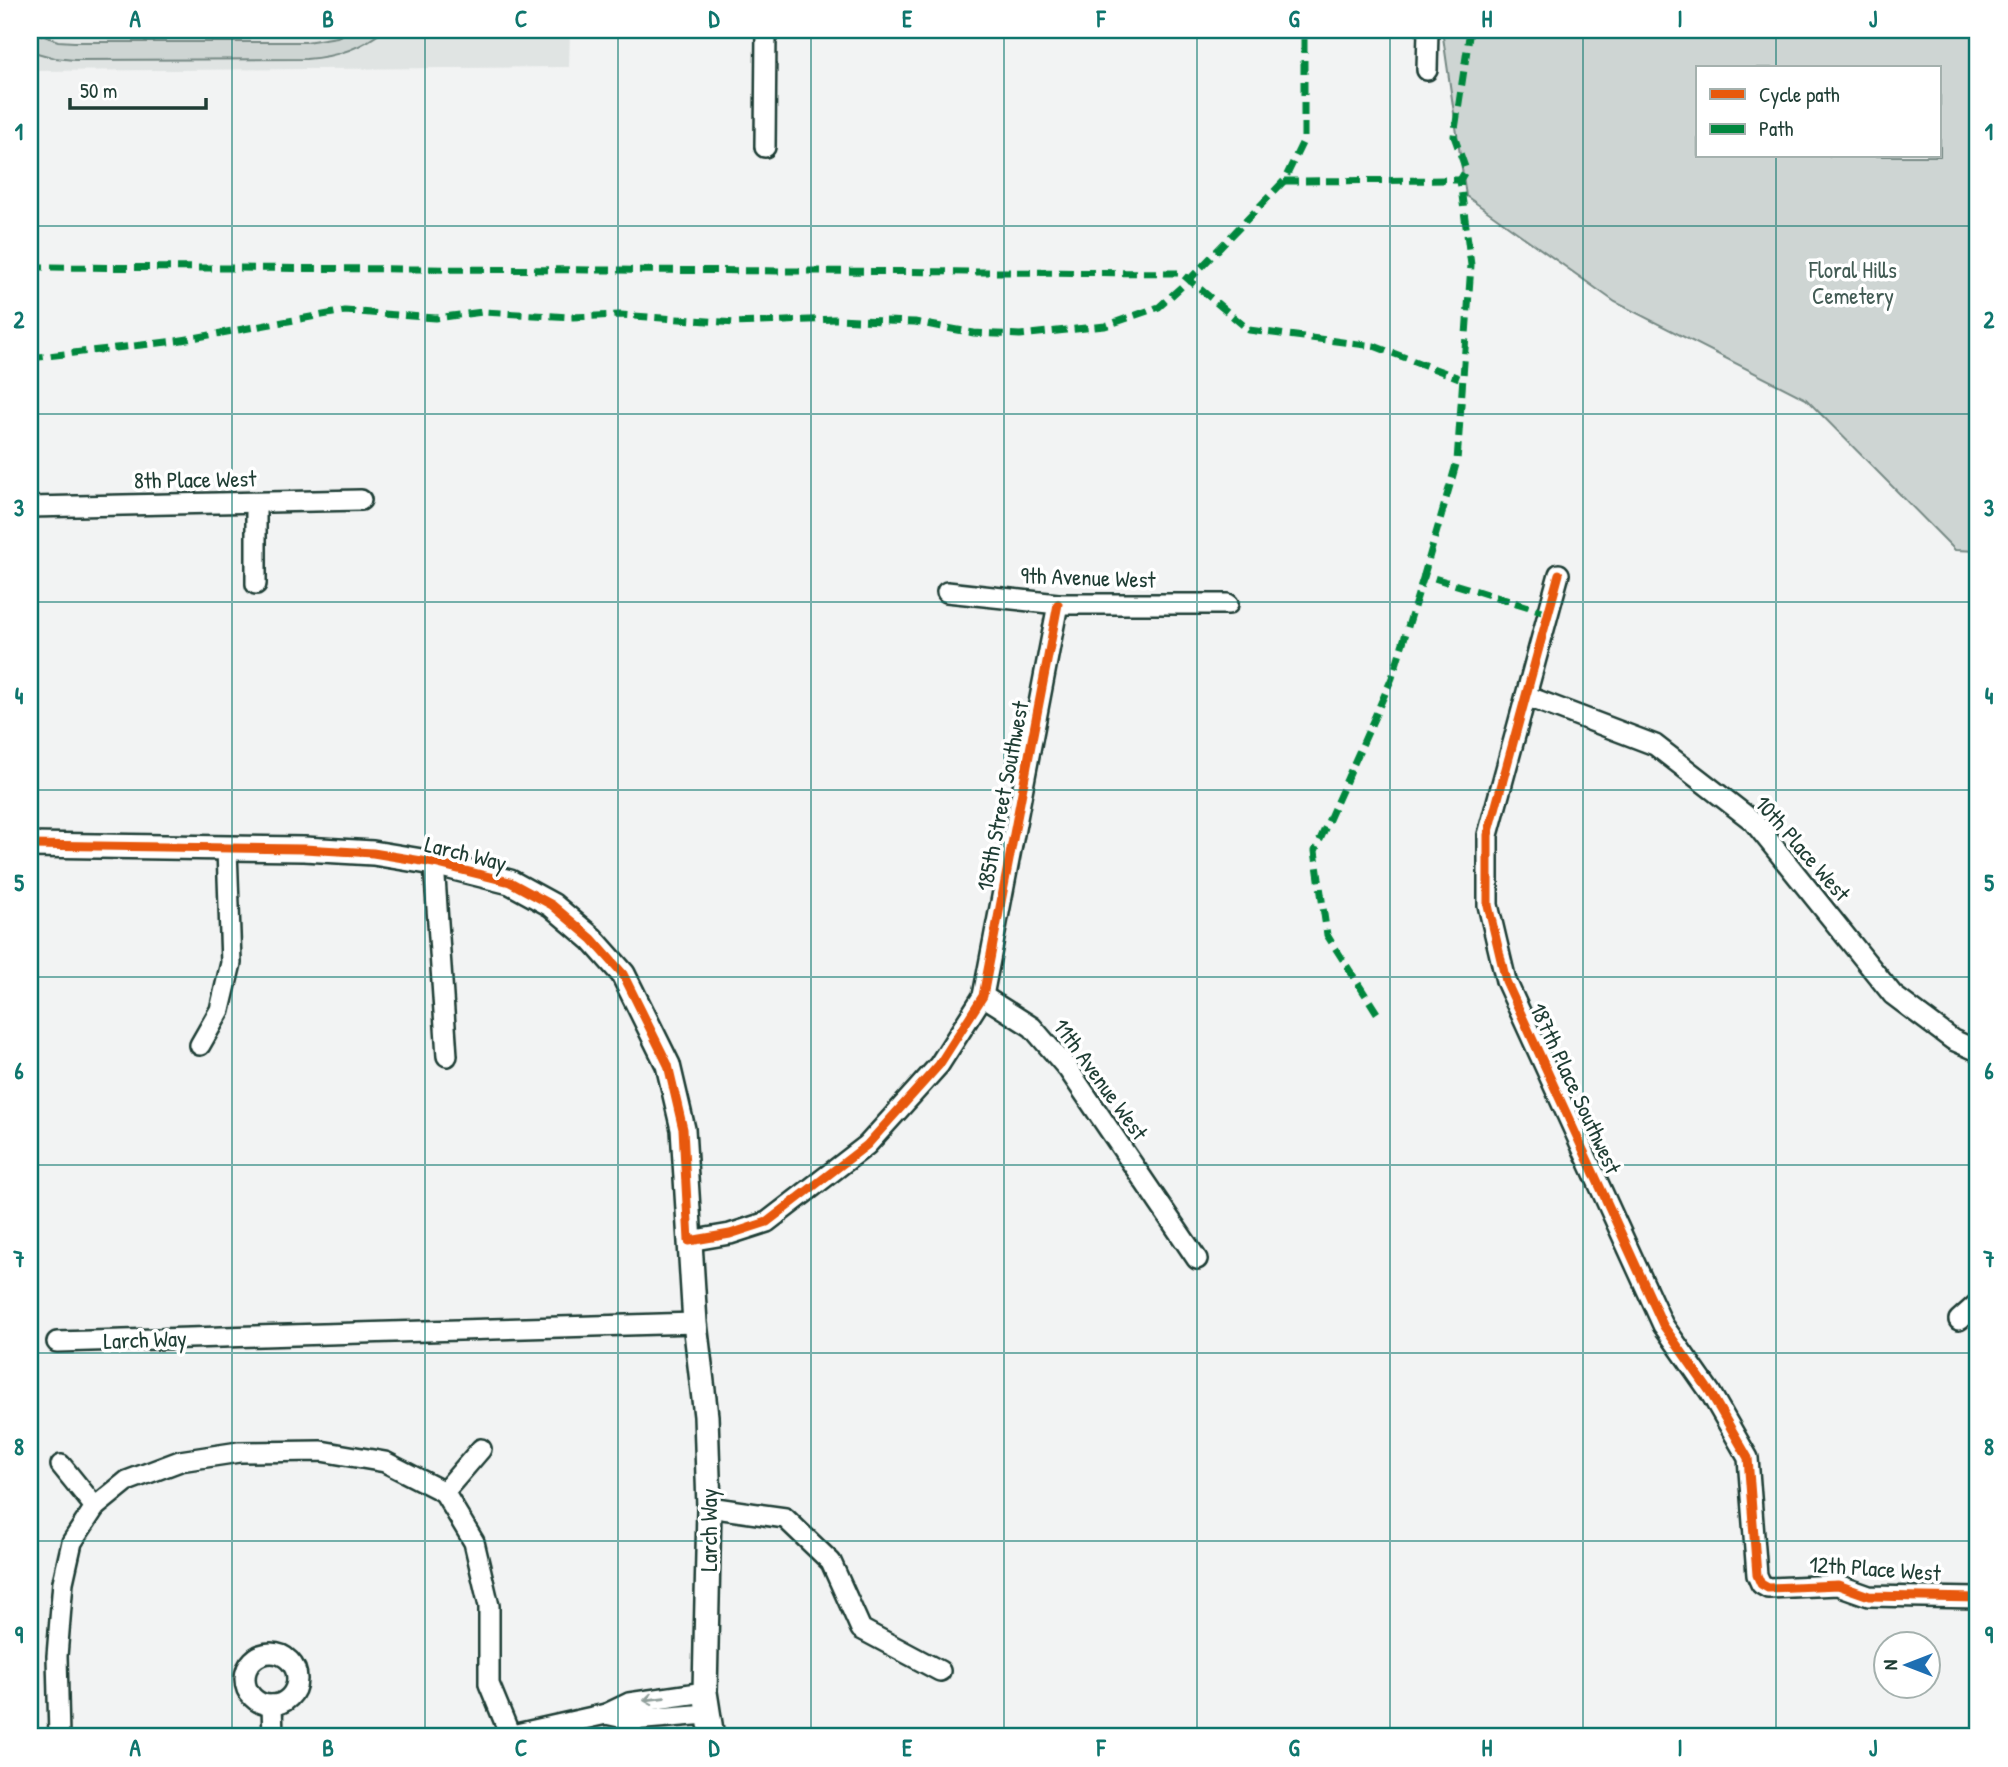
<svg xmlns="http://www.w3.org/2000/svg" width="2008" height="1767" viewBox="0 0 2008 1767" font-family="'Patrick Hand',sans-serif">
  <rect width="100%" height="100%" fill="#f2f3f3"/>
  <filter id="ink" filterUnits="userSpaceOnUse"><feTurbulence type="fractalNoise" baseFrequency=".0143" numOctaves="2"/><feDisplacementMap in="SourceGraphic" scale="14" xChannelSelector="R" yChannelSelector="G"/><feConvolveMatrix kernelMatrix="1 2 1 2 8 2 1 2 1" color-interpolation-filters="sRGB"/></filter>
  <g filter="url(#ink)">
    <path fill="#e0e4e3" d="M30 30H570L569 67 30 71Z"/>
    <g fill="#ced5d3" stroke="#768984" stroke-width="2" fill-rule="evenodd">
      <path d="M353 30H384C361 49 336 57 306 59L74 60 55 58 30 51V31L58 41 74 42H306L337 37Z"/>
      <path d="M1442 30H1978V551L1955 550 1806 399 1615 302 1466 196ZM1698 68H1940V156H1698Z"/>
    </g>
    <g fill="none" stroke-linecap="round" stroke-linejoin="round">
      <g stroke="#1f3d34" stroke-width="24">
        <g id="minor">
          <path d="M1427 70 1428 30"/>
          <path d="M765 147 766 30"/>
          <path d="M30 507 361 500"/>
          <path d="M1559 574 1488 835V905L1506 981 1663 1325 1710 1392 1748 1458 1757 1575 1761 1584 1768 1588 1838 1585 1869 1596 1978 1598"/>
          <path d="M256 584V503"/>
          <path d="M947 592 1058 604H1228"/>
          <path d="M1526 696 1655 745 1753 821 1893 995 1953 1040 1978 1051"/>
          <path d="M434 863 447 1056"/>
          <path d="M983 996 1032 1027 1068 1069 1197 1259"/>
          <path d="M200 1045 220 1010 231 963 227 849"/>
          <path d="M689 1241 730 1234 767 1222 867 1145 939 1065 983 996 1058 604"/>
          <path d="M1959 1320 1978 1303"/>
          <path d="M57 1342 695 1323"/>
          <path d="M481 1449 444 1492 474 1542 489 1606V1684L510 1735"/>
          <path d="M61 1465 95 1507"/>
          <path d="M709 1507 785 1518 831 1562 861 1629 940 1671"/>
          <circle cx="271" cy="1679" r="26"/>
          <path d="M272 1705 273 1737"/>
          <path d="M606 1714 633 1720 707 1714"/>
          <path d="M59 1737 57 1656 63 1582 72 1542 95 1507 127 1481 180 1461 239 1452 321 1451 385 1462 444 1492"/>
          <path d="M503 1737 606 1714 629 1703 705 1692"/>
        </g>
      </g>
      <g stroke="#1f3d34" stroke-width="28">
        <path id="major" d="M30 845 304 849 373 853 434 863 510 882 552 905 592 939 623 974 668 1065 683 1129 695 1323 706 1416 709 1507 705 1692 712 1737"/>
      </g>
      <use href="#minor" stroke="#fff" stroke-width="19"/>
      <use href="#major" stroke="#fff" stroke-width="23"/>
      <g stroke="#00873e" stroke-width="7" stroke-dasharray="14 7" stroke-linecap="butt">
        <path d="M1470 30 1454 136 1466 170 1460 180 1471 265 1457 461 1424 575 1549 613"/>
        <path d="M1284 181 1460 180"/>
        <path d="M30 267 1181 273 1249 330 1374 346 1459 378"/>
        <path d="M30 355 39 357 176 341 345 311 436 318 482 312 571 317 621 315 735 323 834 319 915 322 974 333 1020 335 1105 326 1159 307 1190 279 1284 181 1304 139V30"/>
        <path d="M1377 1013 1327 935 1315 851 1392 678 1424 575"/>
      </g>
      <g stroke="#fff" stroke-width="13">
        <g id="cycleway">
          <path d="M1559 574 1488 835V905L1506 981 1663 1325 1710 1392 1748 1458 1757 1575 1761 1584 1768 1588 1838 1585 1869 1596 1978 1598"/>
          <path d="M30 845 304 849 373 853 434 863 510 882 552 905 592 939 623 974 668 1065 683 1129 689 1241 730 1234 767 1222 867 1145 939 1065 983 996 1058 604"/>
        </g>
      </g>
      <use href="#cycleway" stroke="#e8590c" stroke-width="9"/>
    </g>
    <defs><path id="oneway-shaft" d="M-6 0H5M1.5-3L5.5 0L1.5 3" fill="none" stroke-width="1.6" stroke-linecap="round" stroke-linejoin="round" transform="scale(1.75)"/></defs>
    <use stroke="#8f9e9a" href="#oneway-shaft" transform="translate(654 1699) rotate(172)"/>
  </g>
  <path fill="none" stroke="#0f766e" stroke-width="2" stroke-opacity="0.55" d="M232 30V1737M425 30V1737M618 30V1737M811 30V1737M1004 30V1737M1197 30V1737M1390 30V1737M1583 30V1737M1776 30V68M1776 156V1737M30 226H1978M30 414H1978M30 602H1978M30 790H1978M30 977H1978M30 1165H1978M30 1353H1978M30 1541H1978"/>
  <g text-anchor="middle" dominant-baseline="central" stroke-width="7" stroke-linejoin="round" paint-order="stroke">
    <g font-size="23" fill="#425b54" stroke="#fff">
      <text x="1853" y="269">Floral Hills<tspan x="1853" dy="26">Cemetery</tspan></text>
    </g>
    <g font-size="23" fill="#1f3d34" stroke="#fff">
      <text transform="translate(195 479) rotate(-1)">8th Place West</text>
      <text transform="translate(1088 577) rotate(2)">9th Avenue West</text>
      <text transform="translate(1002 796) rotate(-79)">185th Street Southwest</text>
      <text transform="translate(1803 848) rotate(49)">10th Place West</text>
      <text transform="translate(466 853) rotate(14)">Larch Way</text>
      <text transform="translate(1101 1079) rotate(54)">11th Avenue West</text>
      <text transform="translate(1576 1088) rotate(65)">187th Place Southwest</text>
      <text transform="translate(145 1339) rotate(-2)">Larch Way</text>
      <text transform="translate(708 1530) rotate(-90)">Larch Way</text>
      <text transform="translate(1875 1568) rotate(4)">12th Place West</text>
    </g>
  </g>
  <rect width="2008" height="1767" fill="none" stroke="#fff" stroke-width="77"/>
  <rect x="1696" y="66" width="245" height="91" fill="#ffffff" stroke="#a5b1ae" stroke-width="2"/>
  <rect x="1710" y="89" width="35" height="10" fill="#e8590c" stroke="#a5b1ae" stroke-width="2"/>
  <text x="1759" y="102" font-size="21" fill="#1f3d34">Cycle path</text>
  <rect x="1710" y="124" width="35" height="10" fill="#00873e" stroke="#a5b1ae" stroke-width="2"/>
  <text x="1759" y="136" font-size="21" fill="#1f3d34">Path</text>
  <g transform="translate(1907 1665) rotate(270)"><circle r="33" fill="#ffffff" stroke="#a5b1ae" stroke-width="2"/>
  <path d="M0-5L12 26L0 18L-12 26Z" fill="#1f6fb2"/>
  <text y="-10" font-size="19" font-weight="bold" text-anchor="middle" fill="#1f3d34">N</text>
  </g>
  <path d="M70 98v10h136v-10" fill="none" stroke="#1f3d34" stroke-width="3.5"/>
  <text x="80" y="98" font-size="21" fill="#1f3d34" stroke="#ffffff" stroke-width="5" paint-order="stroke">50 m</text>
  <rect x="38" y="38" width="1931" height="1690" fill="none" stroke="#0f766e" stroke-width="2.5"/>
  <g font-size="23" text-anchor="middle" font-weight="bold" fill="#0f766e">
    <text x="135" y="27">A</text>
    <text x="328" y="27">B</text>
    <text x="521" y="27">C</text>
    <text x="714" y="27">D</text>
    <text x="907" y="27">E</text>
    <text x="1101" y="27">F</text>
    <text x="1294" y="27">G</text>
    <text x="1487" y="27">H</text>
    <text x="1680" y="27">I</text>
    <text x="1873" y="27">J</text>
    <text x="19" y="140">1</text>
    <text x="1989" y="140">1</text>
    <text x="19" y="328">2</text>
    <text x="1989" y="328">2</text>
    <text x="19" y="516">3</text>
    <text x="1989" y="516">3</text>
    <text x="19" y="704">4</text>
    <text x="1989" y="704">4</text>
    <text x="19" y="891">5</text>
    <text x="1989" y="891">5</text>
    <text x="19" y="1079">6</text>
    <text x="1989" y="1079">6</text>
    <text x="19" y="1267">7</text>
    <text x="1989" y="1267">7</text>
    <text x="19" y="1455">8</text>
    <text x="1989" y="1455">8</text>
    <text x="19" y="1643">9</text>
    <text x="1989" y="1643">9</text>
    <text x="135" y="1756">A</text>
    <text x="328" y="1756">B</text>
    <text x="521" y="1756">C</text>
    <text x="714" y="1756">D</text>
    <text x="907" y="1756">E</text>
    <text x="1101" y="1756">F</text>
    <text x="1294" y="1756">G</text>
    <text x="1487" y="1756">H</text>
    <text x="1680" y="1756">I</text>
    <text x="1873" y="1756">J</text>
  </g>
</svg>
